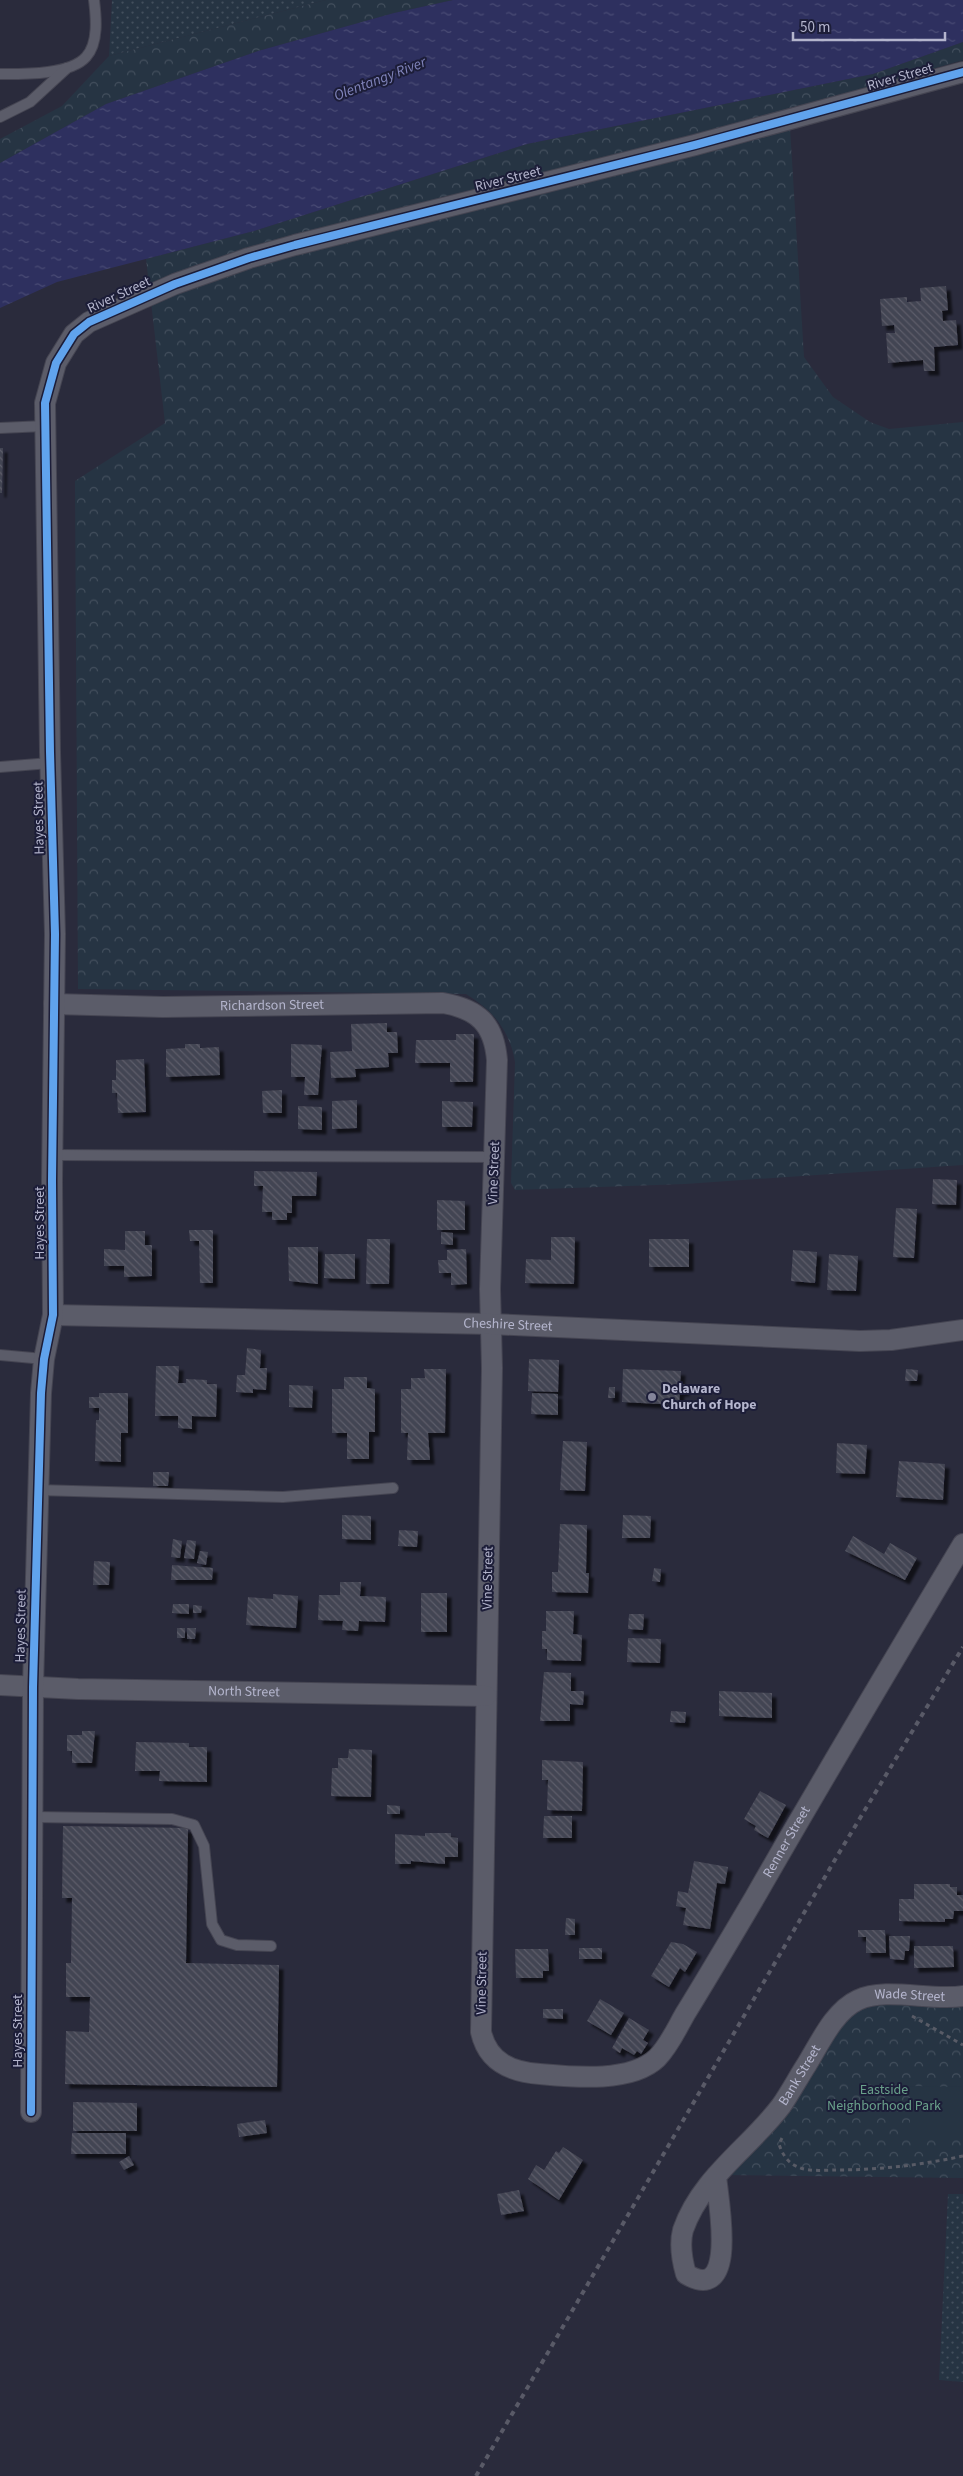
<svg xmlns="http://www.w3.org/2000/svg" width="963" height="2476" viewBox="0 0 963 2476" font-family="'Source Sans 3',sans-serif">
  <defs>
    <pattern id="grass-dots" width="8" height="8" patternUnits="userSpaceOnUse" patternTransform="scale(1.25)"><rect width="8" height="8" fill="#263443"/><path d="M2 2h.1M6 6h.1" fill="none" stroke="#434f5d" stroke-width="1.8" stroke-linecap="round"/></pattern>
    <pattern id="forest-crowns" width="20" height="18" patternUnits="userSpaceOnUse" patternTransform="scale(1.25)"><rect width="20" height="18" fill="#263443"/><path d="M2 6a3 3 0 1 1 6 0M12 15a3 3 0 1 1 6 0" fill="none" stroke="#434f5d"/></pattern>
    <pattern id="water-ripples" width="26" height="14" patternUnits="userSpaceOnUse" patternTransform="scale(1.25)"><rect width="26" height="14" fill="#2e305f"/><path d="M2 4q2-2 4 0t4 0M15 11q2-2 4 0t4 0" fill="none" stroke="#4a4c75"/></pattern>
    <pattern id="building-back-hatch" width="6" height="6" patternUnits="userSpaceOnUse" patternTransform="scale(1.25)"><rect width="6" height="6" fill="#434452"/><path d="M-1 5l2 2M0 0l6 6M5-1l2 2" fill="none" stroke="#5c5d6a"/></pattern>
    <filter id="shadow"><feDropShadow dx="4.5" dy="4.5" stdDeviation="1" flood-color="#0009"/></filter>
  </defs>
  <rect width="100%" height="100%" fill="#2a2b3c"/>
  <g fill="url(#grass-dots)">
    <path d="M112 0H326L109 56Z"/>
    <path d="M948 2194H963V2382L939 2380Z"/>
  </g>
  <g fill="url(#forest-crowns)">
    <path d="M326 0H453L394 13 258 51 106 104 0 163V139L62 106 109 56Z"/>
    <path d="M963 42V60L789 111 804 357 833 397 870 422 889 429 963 422V1165L685 1184 515 1190 511 1183 515 1062C510 1031 493 1010 466 994L78 989 75 481 165 423 146 259 254 231 527 144 873 74Z"/>
    <path d="M888 2002 941 2007 963 2002V2178L723 2175 834 2029 860 2006Z"/>
  </g>
  <path fill="#263443" d="M910 2086 963 2087V2136H910Z"/>
  <path fill="url(#water-ripples)" d="M453 0H963V42L873 74 527 144 254 231 57 282 0 308V163L106 104 258 51 394 13Z"/>
  <g fill="url(#building-back-hatch)" filter="url(#shadow)">
    <path d="M946 286 948 310 942 311 943 321 956 320 958 345 934 347 935 371H924L923 360 888 363 886 333H895L894 325 882 326 880 299 907 297V302L921 301 920 288Z"/>
    <path d="M0 448H3L2 493H0Z"/>
    <path d="M387 1023V1032H397L398 1053H388L389 1067 355 1069 356 1077 331 1078 330 1052 352 1051 351 1024Z"/>
    <path d="M456 1034H474L473 1082H450V1063H415L416 1040H456Z"/>
    <path d="M185 1044H200V1048L219 1047 220 1075 166 1077V1049L185 1048Z"/>
    <path d="M291 1044 322 1045 318 1095H304L305 1077H291Z"/>
    <path d="M144 1059 146 1112 118 1113 117 1093H112V1080H116V1060Z"/>
    <path d="M282 1090V1113H263L262 1091Z"/>
    <path d="M357 1100V1128L332 1129V1101Z"/>
    <path d="M442 1101 473 1102 472 1127H442Z"/>
    <path d="M298 1106 322 1107V1130L298 1129Z"/>
    <path d="M254 1171 317 1172 316 1196H292V1213H287V1220H272V1212H262L263 1186H254Z"/>
    <path d="M933 1179 957 1180 956 1205 932 1204Z"/>
    <path d="M437 1200 465 1201V1230H437Z"/>
    <path d="M896 1208 917 1209 914 1258 893 1257Z"/>
    <path d="M189 1230H213V1283H200L199 1241H190Z"/>
    <path d="M125 1231H145V1245H152V1276L124 1277V1266H104V1249L125 1250Z"/>
    <path d="M441 1232 453 1233V1245L441 1244Z"/>
    <path d="M551 1237H575L574 1284 525 1283 526 1259 551 1260Z"/>
    <path d="M367 1239H390L389 1284H366Z"/>
    <rect x="649" y="1239" width="40" height="28"/>
    <path d="M288 1247H318V1284L289 1281Z"/>
    <path d="M466 1249 467 1284 451 1285V1273H439L438 1260H447V1250Z"/>
    <path d="M793 1250 817 1252 815 1283 791 1281Z"/>
    <path d="M325 1254H355V1279L324 1278Z"/>
    <path d="M829 1254 858 1256 856 1291 827 1290Z"/>
    <path d="M247 1348 261 1350 260 1368H267L266 1390 253 1389V1393L236 1392 237 1375H245Z"/>
    <path d="M529 1359 559 1360 558 1392 528 1391Z"/>
    <path d="M156 1366H179L178 1383H186V1379L207 1380V1384H217L216 1417 192 1416V1429L178 1428V1416H155Z"/>
    <path d="M424 1369H446L445 1433H428L430 1460H407L408 1433H401V1389H411V1378H425Z"/>
    <path d="M623 1369 681 1371 680 1384H685V1392H680L679 1405 622 1402Z"/>
    <path d="M906 1369 918 1370 917 1381H905Z"/>
    <path d="M344 1377H367V1388L375 1389V1432H369V1459H347V1433H332V1389H344Z"/>
    <path d="M289 1385 313 1386 312 1408 289 1407Z"/>
    <path d="M609 1387H615V1398H608Z"/>
    <path d="M99 1393H128V1433H121V1462L95 1461 96 1420H99V1408H89V1397H99Z"/>
    <path d="M532 1393 558 1394V1415L531 1414Z"/>
    <path d="M563 1441 587 1442 585 1491 560 1490Z"/>
    <path d="M837 1443 867 1445 865 1474 836 1473Z"/>
    <path d="M899 1461 945 1464 943 1500 896 1497Z"/>
    <path d="M153 1472H169L168 1486H153Z"/>
    <path d="M342 1515 371 1516V1540L342 1539Z"/>
    <path d="M623 1515 651 1516 650 1538H622Z"/>
    <path d="M560 1524 587 1525 586 1573H589L588 1593 552 1592V1572H558Z"/>
    <path d="M399 1530 418 1531 417 1547 398 1546Z"/>
    <path d="M853 1536 884 1554 890 1543 917 1558 905 1580 845 1551Z"/>
    <path d="M173 1539 182 1541 180 1558 171 1557Z"/>
    <path d="M187 1540 196 1541 194 1559 184 1558Z"/>
    <path d="M200 1551 208 1552 206 1565 197 1563Z"/>
    <path d="M94 1561 110 1562 109 1585H93Z"/>
    <path d="M172 1565 213 1568 212 1580H171Z"/>
    <path d="M654 1568 661 1569 660 1582 652 1581Z"/>
    <path d="M340 1582H361L360 1596 386 1597 385 1622 359 1621 358 1631 342 1630 343 1621 318 1620 319 1595H340Z"/>
    <rect x="421" y="1593" width="26" height="39"/>
    <path d="M273 1594 298 1596 296 1628 246 1625 248 1597 273 1599Z"/>
    <path d="M173 1604H189V1614L172 1613Z"/>
    <path d="M193 1605 202 1606 201 1613H193Z"/>
    <path d="M546 1611H574L573 1634 582 1635 581 1661 547 1660V1649H542V1631H546Z"/>
    <path d="M629 1614H644L643 1630 628 1629Z"/>
    <rect x="177" y="1628" width="8" height="10"/>
    <path d="M187 1628H196L195 1639H187Z"/>
    <path d="M628 1638 661 1639 660 1663 627 1662Z"/>
    <path d="M544 1672 571 1673V1691H584L583 1705 570 1704V1721H540Z"/>
    <path d="M719 1691 772 1693V1718L719 1716Z"/>
    <path d="M671 1711 686 1712 685 1723 670 1722Z"/>
    <path d="M82 1731H95L92 1763H72V1751H67V1735H82Z"/>
    <path d="M136 1742 189 1743V1747H207V1782L159 1781 160 1771H135Z"/>
    <path d="M349 1749 372 1750 371 1797 331 1796 332 1768H338V1758H348Z"/>
    <path d="M542 1760 583 1762 582 1811 547 1810 548 1780H542Z"/>
    <path d="M760 1791 786 1805 768 1838 754 1830 756 1826 744 1819Z"/>
    <path d="M387 1805 400 1806V1814H387Z"/>
    <path d="M544 1816H572V1838H543Z"/>
    <path d="M63 1826 188 1828 186 1963 279 1965 277 2087 65 2084 66 2031 89 2032 90 1997H66V1963H71L72 1898H62Z"/>
    <path d="M425 1833H451V1837L458 1838V1857H445V1864L411 1861V1864H395V1834L425 1836Z"/>
    <path d="M694 1861 728 1867 725 1884 717 1883 710 1929 683 1925 686 1908 676 1906 678 1891 688 1893Z"/>
    <path d="M914 1884H950V1887H957V1895H963V1911H954L953 1919H945V1922L899 1921V1899H914Z"/>
    <path d="M566 1918 575 1919V1935H565Z"/>
    <path d="M858 1930H885L886 1953H866V1937H858Z"/>
    <path d="M889 1936H910L909 1951H905L904 1960 890 1959Z"/>
    <path d="M671 1942 683 1944 697 1952 685 1972 680 1968 669 1987 651 1976Z"/>
    <path d="M914 1946H953L954 1967 914 1968Z"/>
    <rect x="579" y="1948" width="23" height="11"/>
    <path d="M515 1949H548L549 1971H543V1978H516Z"/>
    <path d="M600 1999 624 2013 611 2035 587 2021Z"/>
    <path d="M543 2009H563V2019L543 2018Z"/>
    <path d="M629 2018 649 2030 643 2040 648 2043 641 2054 637 2051 634 2055 622 2048 620 2053 612 2048Z"/>
    <path d="M73 2102 137 2103V2131H73Z"/>
    <path d="M265 2120 267 2133 239 2137 237 2124Z"/>
    <path d="M72 2133H126V2154H71Z"/>
    <path d="M563 2147 583 2160 559 2200 528 2179 536 2165 544 2170 556 2151 559 2153Z"/>
    <path d="M129 2156 134 2165 124 2170 119 2162Z"/>
    <path d="M519 2190 524 2211 501 2215 497 2194Z"/>
  </g>
  <g fill="none" stroke-linecap="round" stroke-linejoin="round">
    <g stroke="#454552" stroke-width="12">
      <g id="service">
        <path d="M0 74C23 74 70 75 86 57 99 43 96 16 94 0"/>
        <path d="M0 117 30 102 67 68"/>
        <path d="M0 428 45 426"/>
        <path d="M0 767 50 763"/>
        <path d="M52 1155 495 1157"/>
        <path d="M0 1355 44 1359"/>
        <path d="M38 1490 283 1497 393 1488"/>
        <path d="M32 1817 172 1819 194 1825 204 1846 212 1924 221 1940 237 1945 271 1946"/>
      </g>
    </g>
    <g stroke="#454552" stroke-width="22">
      <g id="minor">
        <path id="s1" d="M54 1004 163 1007 443 1003C478 1009 494 1024 497 1060L490 1289 492 1368 481 2032C488 2063 512 2072 540 2074 573 2077 631 2083 657 2058 669 2046 677 2028 685 2014 709 1975 732 1936 755 1897 823 1778 893 1661 963 1544"/>
        <path id="s2" d="M53 1315 491 1324 860 1341 891 1340 963 1330"/>
        <path id="s3" d="M0 1685 78 1689 486 1696"/>
        <path d="M31 2112 33 1687 41 1393 44 1359 53 1315 52 1181 55 934 50 752 45 403 56 363 74 334 89 322 175 284 249 258 295 245 695 145 963 72"/>
        <path id="s4" d="M716 2176C718 2199 739 2306 686 2274 682 2260 679 2245 683 2230 701 2178 749 2148 781 2106 790 2093 798 2078 807 2064 820 2043 834 2011 858 2000 885 1987 931 2001 963 1996"/>
      </g>
    </g>
    <g stroke="#585b66" stroke-width="3" stroke-dasharray="4 4" stroke-linecap="butt">
      <path d="M912 2016 963 2045"/>
      <path d="M782 2138 779 2144C782 2154 788 2163 798 2167 808 2172 825 2170 836 2170 879 2170 921 2165 963 2156"/>
    </g>
    <use href="#service" stroke="#5b5c69" stroke-width="10"/>
    <use href="#minor" stroke="#5b5c69" stroke-width="20"/>
    <path stroke="#595a67" stroke-width="4" stroke-dasharray="5 5" stroke-linecap="butt" d="M476 2476 836 1858 963 1647"/>
    <g stroke="#1c1d38" stroke-width="11">
      <path id="cycleway" d="M31 2112 33 1687 41 1393 44 1359 53 1315 52 1181 55 934 50 752 45 403 56 363 74 334 89 322 175 284 249 258 295 245 695 145 963 72"/>
    </g>
    <use href="#cycleway" stroke="#60a3ed" stroke-width="8"/>
  </g>
  <circle fill="#84859a" stroke="#1c1d38" stroke-width="2" cx="652" cy="1397" r="5"/>
  <g text-anchor="middle" dominant-baseline="central" stroke-width="4" stroke-linejoin="round" paint-order="stroke">
    <g font-size="14" fill="#b4b5cd" stroke="#1c1d38">
      <text transform="translate(900 77) rotate(-16)">River Street</text>
      <text transform="translate(508 179) rotate(-14)">River Street</text>
      <text transform="translate(119 295) rotate(-25)">River Street</text>
      <text transform="translate(39 818) rotate(-91)">Hayes Street</text>
      <text stroke="none"><textPath href="#s1" startOffset="218">Richardson Street</textPath></text>
      <text transform="translate(494 1173) rotate(-88)">Vine Street</text>
      <text transform="translate(40 1223) rotate(-90)">Hayes Street</text>
      <text stroke="none"><textPath href="#s2" startOffset="455">Cheshire Street</textPath></text>
      <text transform="translate(488 1578) rotate(-89)">Vine Street</text>
      <text transform="translate(21 1626) rotate(-89)">Hayes Street</text>
      <text stroke="none"><textPath href="#s3" startOffset="244">North Street</textPath></text>
      <text stroke="none"><textPath href="#s1" startOffset="1900">Renner Street</textPath></text>
      <text transform="translate(482 1983) rotate(-89)">Vine Street</text>
      <text stroke="none"><textPath href="#s4" startOffset="520">Wade Street</textPath></text>
      <text transform="translate(18 2031) rotate(-90)">Hayes Street</text>
      <text stroke="none"><textPath href="#s4" startOffset="371">Bank Street</textPath></text>
    </g>
    <g font-size="14" font-weight="bold" fill="#b4b5cd" stroke="#1c1d38" text-anchor="start">
      <text x="662" y="1389">Delaware<tspan x="662" dy="16">Church of Hope</tspan></text>
    </g>
    <g font-size="14" fill="#69a08a" stroke="#1c1d38">
      <text x="884" y="2090">Eastside<tspan x="884" dy="16">Neighborhood Park</tspan></text>
    </g>
    <g font-size="15" font-style="italic" fill="#8084bb" stroke="#1c1d38">
      <text transform="translate(380 79) rotate(-21)">Olentangy River</text>
    </g>
  </g>
  <path d="M793 32v8h152v-8" fill="none" stroke="#b4b5cd" stroke-width="2.5"/>
  <text x="800" y="32" font-size="15" fill="#b4b5cd" stroke="#1c1d38" stroke-width="4" paint-order="stroke">50 m</text>
</svg>
